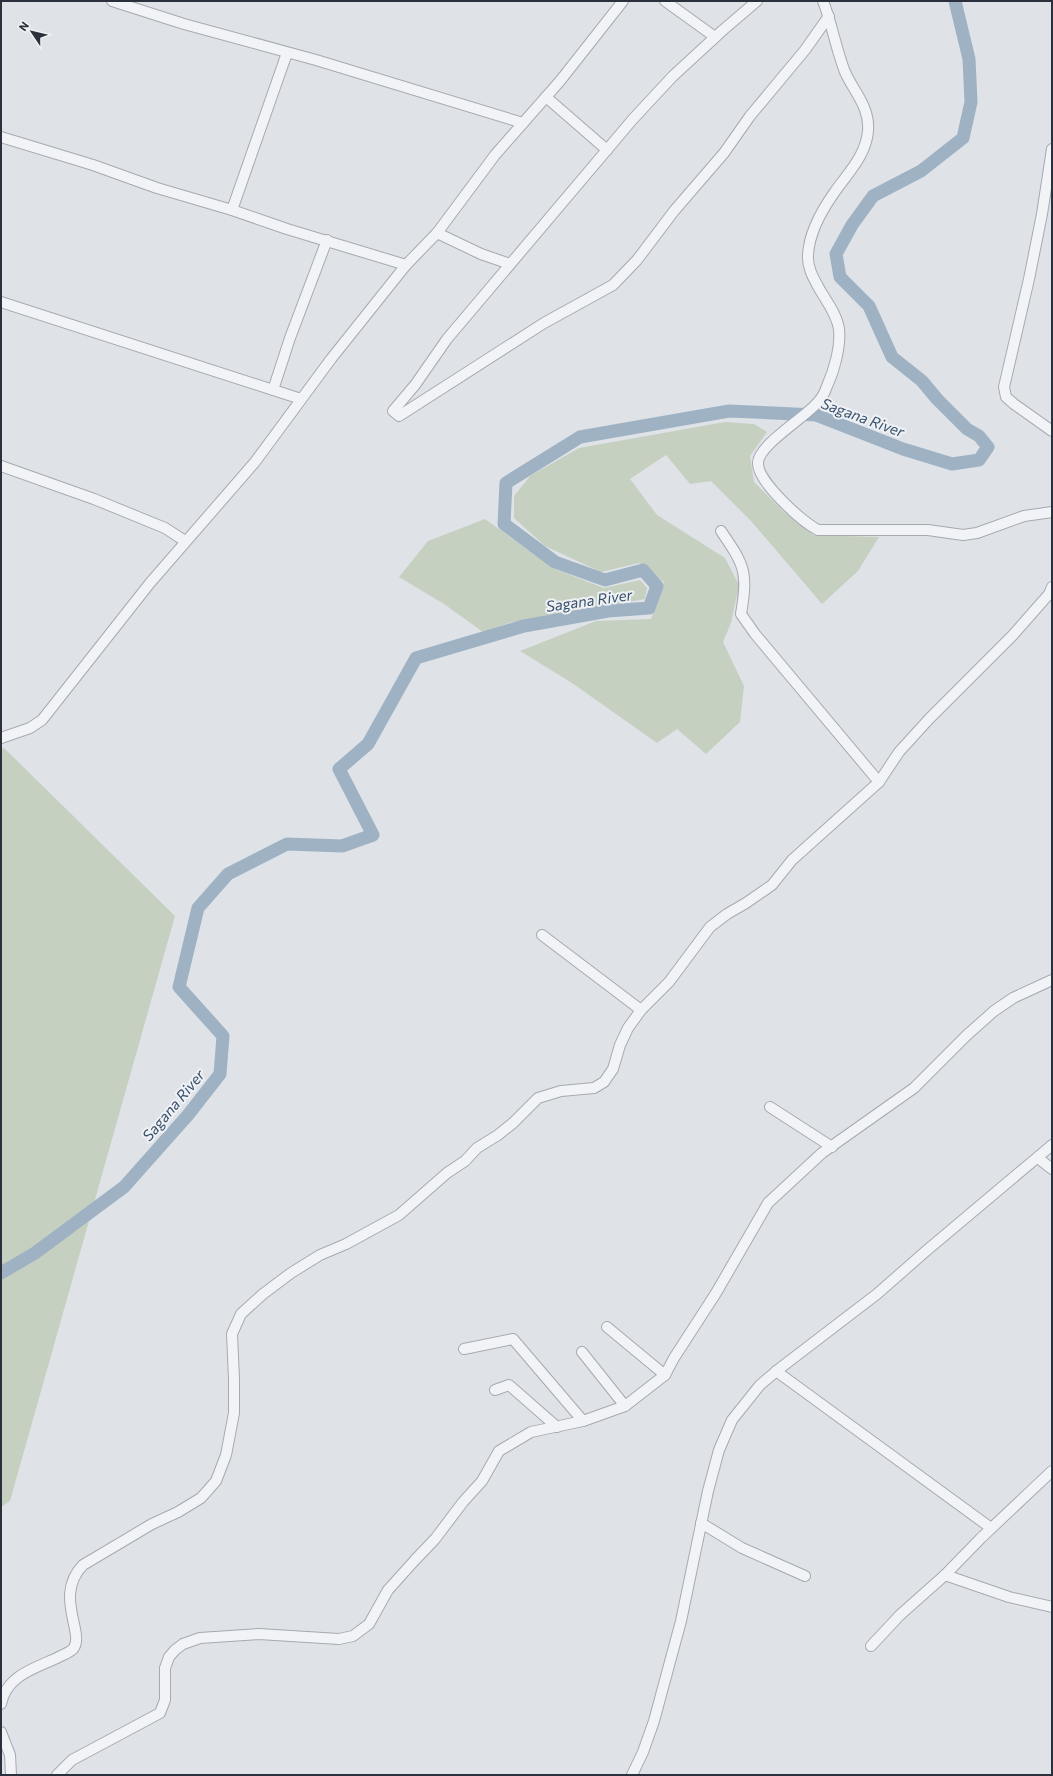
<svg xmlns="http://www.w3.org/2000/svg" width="1053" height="1776" viewBox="0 0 1053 1776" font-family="Commissioner,sans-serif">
  <rect width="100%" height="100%" fill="#dfe3e7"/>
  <g fill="#c6d0c1">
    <path d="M725 422 754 424 767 432 750 456 754 482 783 511 813 535 879 537 858 571 822 604 751 521 711 481 690 484 666 455 630 479 657 515 725 558 739 585 731 623 723 642 744 686 740 722 706 754 677 729 657 743 572 683 520 651 596 621 651 619 664 582 639 563 601 572 545 546 514 518V496L530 476 579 448Z"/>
    <path d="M485 519 555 569 604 588 640 580 647 588 645 599 509 623 483 632 444 604 399 577 428 541Z"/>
    <path d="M4 748 175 916 10 1501 1 1507V749Z"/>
  </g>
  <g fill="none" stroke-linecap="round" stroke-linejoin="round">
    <path stroke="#9eb2c4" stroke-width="13" d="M1 1273 35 1253 124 1187 188 1115 220 1074 223 1036 179 987 198 908 228 874 287 844 342 846 373 835 339 769 368 744 416 658 524 626 608 611 649 608 657 586 643 570 605 580 555 562 504 524 506 483 580 437 729 411 816 415 903 449 952 464 979 460 988 447 979 436 967 429 937 399 922 381 892 357 869 306 840 277 836 254 852 225 873 196 921 171 963 138 971 102 969 59 955 1"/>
    <g stroke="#a5aab1" stroke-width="12">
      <g id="minor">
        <path d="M112 1 184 24 316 60 523 123"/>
        <path d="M665 1 715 37"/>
        <path d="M757 1 723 30 673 76 633 119 447 339 415 385 393 411 399 416 544 323 613 285 637 260 674 211 724 153 750 116 805 50 829 16"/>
        <path d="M823 1C832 24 836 49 845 72 854 92 870 107 868 131 866 156 847 174 834 193 822 210 809 234 808 255 807 268 814 279 820 290 827 302 837 315 839 329 841 346 834 371 827 386 825 392 822 398 818 402 806 417 758 445 758 463 757 481 802 522 818 530H928L963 535 977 533 1024 516 1052 512"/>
        <path d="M546 97 607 150"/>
        <path d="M1 137 93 165 157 188 232 210 287 229 406 265"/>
        <path d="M1052 149 1042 214 1029 279 1004 387 1006 397 1014 404 1052 431"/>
        <path d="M232 210 287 53"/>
        <path d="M437 233 481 254 510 264"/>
        <path d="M1 302 301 399"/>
        <path d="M273 390 290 338 327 240"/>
        <path d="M1 466 94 499 165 528 185 541"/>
        <path d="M721 531C745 566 748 572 741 614L755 634 879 782"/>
        <path d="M1 738 30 728 42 720 150 583 255 462 331 359 406 265 437 233 495 155 560 81 623 1"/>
        <path d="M542 935 641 1010"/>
        <path d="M770 1107 832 1147"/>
        <path d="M1038 1158 1052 1169"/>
        <path d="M607 1327 665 1375"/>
        <path d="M464 1349 513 1339 583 1421"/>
        <path d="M582 1352 625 1406"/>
        <path d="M776 1371 991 1528"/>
        <path d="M495 1390 509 1385 557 1427"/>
        <path d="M701 1523 742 1548 805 1576"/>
        <path d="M945 1575 1009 1597 1052 1607"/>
        <path d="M871 1646 900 1615 945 1575 981 1538 1052 1471"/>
        <path d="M1 1704C6 1676 35 1668 57 1658 62 1655 69 1653 73 1649 86 1634 53 1596 83 1565L152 1524 178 1512 201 1498 216 1481 226 1455 234 1413V1379L232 1334 241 1314 263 1294 291 1273 320 1255 346 1244 399 1215 447 1173 465 1161 477 1148 498 1135 513 1123 538 1098 561 1091 594 1088 604 1082 613 1069 620 1045 628 1028 641 1010 669 982 710 927 727 914 746 903 772 885 792 860 879 782 899 752 929 719 1013 635 1049 594 1052 587"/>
        <path d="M1 1732 10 1755 11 1775"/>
        <path d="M57 1775 72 1760 160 1713 165 1700V1668L169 1657 175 1650 183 1644 200 1638 259 1634 339 1639 353 1636 369 1624 388 1590 415 1560 435 1539 463 1502 482 1481 499 1451 531 1432 583 1421 625 1406 665 1375 674 1358 716 1293 768 1203 822 1153 914 1088 967 1035 994 1011 1013 998 1052 980"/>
        <path d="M632 1775 643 1752 654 1721 681 1621 708 1491 719 1450 732 1420 760 1385 779 1369 877 1294 926 1251 1052 1145"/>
      </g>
    </g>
    <use href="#minor" stroke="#f2f3f6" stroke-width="10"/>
  </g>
  <g text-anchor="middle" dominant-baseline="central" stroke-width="4" stroke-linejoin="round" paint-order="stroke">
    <g font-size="15" font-style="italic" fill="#38526c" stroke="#eff1f5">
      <text transform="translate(863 417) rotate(20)">Sagana River</text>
      <text transform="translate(589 600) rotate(-8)">Sagana River</text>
      <text transform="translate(173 1105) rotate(-50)">Sagana River</text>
    </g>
  </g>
  <rect width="1053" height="1776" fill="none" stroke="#2a313d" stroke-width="4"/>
  <g transform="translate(32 32) rotate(305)" stroke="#eff1f5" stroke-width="3" paint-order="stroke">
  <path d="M0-3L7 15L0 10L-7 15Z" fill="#2a313d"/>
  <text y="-6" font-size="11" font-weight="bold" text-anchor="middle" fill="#2a313d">N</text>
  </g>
</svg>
